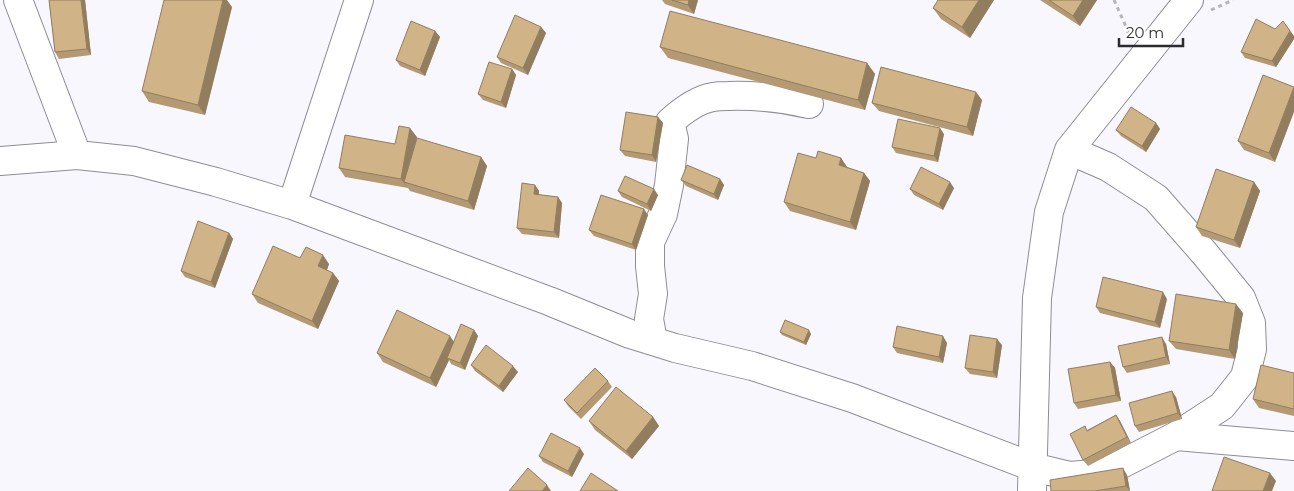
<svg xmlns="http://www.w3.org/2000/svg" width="1294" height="491" font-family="Montserrat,sans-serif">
<rect width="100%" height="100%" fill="#f9f7fe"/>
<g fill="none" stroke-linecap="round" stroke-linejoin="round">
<defs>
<path id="minor" d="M18,0l59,155
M0,161l77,-6 57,6 82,21 76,23 257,96 81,33 45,14 77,18 100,32 181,69 37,9 34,-3 72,-37 46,-30 23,-29 7,-28 -1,-26 -10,-25 -36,-44 -49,-56 -48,-31 -39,-17
M292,205l67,-205
M653,341l-4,-22 4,-25 -3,-28v-24l13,-28 6,-29 5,-46 -4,-17c12,-11 26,-22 43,-25 5,-1 10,-1 15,-1 28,-1 54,2 81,8
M1176,436l118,10
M1032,491l5,-193 12,-86 20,-62 120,-150"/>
</defs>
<use href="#minor" stroke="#8f8c96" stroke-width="30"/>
<path stroke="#b5b4ba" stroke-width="3" stroke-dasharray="4 4" stroke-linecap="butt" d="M1114,0l14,31v5
M1211,10l22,-10"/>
<use href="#minor" stroke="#fff" stroke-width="28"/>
</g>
<path fill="#b39a74" d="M49,0h36l6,55 -32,4 -4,-7z
M662,0h36l-4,14 -29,-10z
M994,0l-24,38 -29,-19 -8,-11z
M1040,0h57l-17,26z
M232,7l-27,108 -56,-13 -7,-11z
M1283,21l11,15v3l-18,28 -31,-9 -4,-6 34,-23z
M541,27l5,6 -18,42 -27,-12 -4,-6z
M435,31l5,6 -15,39 -25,-10 -4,-6z
M660,47l207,16 8,11 -10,36 -197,-52z
M512,69l4,6 -10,33 -23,-8 -5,-6z
M1263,75l12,87 -31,-12 -6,-9z
M982,100l-9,36 -94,-25 -7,-8z
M658,117l5,6 -7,39 -31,-6 -5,-6z
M1156,123l4,6 -14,23 -25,-16 -5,-6z
M944,134l-6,28 -42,-9 -4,-6z
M417,137l-1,4 65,16 6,9 -13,44 -64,-19 -2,-3 -63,-11 -6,-9 56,-24z
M816,158h25l6,9 17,6 6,8 -14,49 -66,-19 -6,-9z
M720,179l4,6 -6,15 -32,-14 -5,-6z
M1254,182l6,9 -20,57 -38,-12 -6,-9z
M535,185l4,6v4l19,2 4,6 -3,35 -37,-4 -5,-6z
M954,188l-11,22 -29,-15 -4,-6z
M618,191l40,4 -7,16 -29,-14z
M648,215l-12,35 -42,-14 -5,-6z
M229,233l4,6 -18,49 -30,-11 -4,-6z
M300,258l29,6 -2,6 6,3 6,8 -21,48 -60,-26 -6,-9z
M1167,299l-7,29 -60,-15 -4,-6z
M1243,313l-8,46 -59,-10 -7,-8z
M474,330l4,6 -13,34 -14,-6 -2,-4 -13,27 -53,-25 -6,-9 77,-12z
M780,332l31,2 -5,11 -24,-10z
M947,343l-4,20 -46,-10 -4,-6z
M1166,344l4,20 -43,9 -4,-6z
M1002,345l-5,33 -27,-4 -5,-6z
M1110,362l5,6 6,33 -43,8 -4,-6z
M471,365l47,7 -15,20 -28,-21z
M1294,373v43l-35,-8 -6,-9z
M608,381l4,6 -31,32 -13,-13 -4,-6z
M1176,397l6,22 -43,13 -4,-6z
M1116,415l4,6 11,22 -43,23 -5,-6 2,-34 2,4z
M653,417l6,9 -27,33 -37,-29 -6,-9z
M584,454l-12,23 -29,-15 -4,-6z
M1127,475l3,16h-79z"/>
<path fill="#927d5e" d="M81,0h4l6,55 -4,-6z
M223,0h4l5,7 -27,108 -7,-10z
M689,0h9l-4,14 -6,-9z
M979,0h15l-24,38 -8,-11z
M1083,0h14l-17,26 -7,-10z
M541,27l5,6 -18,42 -5,-7z
M435,31l5,6 -15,39 -5,-6z
M1290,31l4,5v3l-18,28 -4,-6z
M867,63l8,11 -10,36 -7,-10z
M512,69l4,6 -10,33 -5,-6z
M1294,87v25l-19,50 -6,-9z
M976,92l6,8 -9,36 -6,-9z
M658,117l5,6 -7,39 -4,-7z
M1156,123l4,6 -14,23 -4,-6z
M410,128l7,9 -9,47 -4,-2 4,6 -7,-9z
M940,128l4,6 -6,28 -4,-6z
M481,157l6,9 -13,44 -6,-9z
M841,158l6,9 -2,6 -6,-8z
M864,173l6,8 -14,49 -6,-8z
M720,179l4,6 -6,15 -4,-6z
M950,182l4,6 -11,22 -4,-6z
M1254,182l6,9 -20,57 -6,-8z
M535,185l4,6 -1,10 -4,-7z
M654,189l4,6 -7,16 -4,-7z
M558,197l4,6 -3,35 -5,-6z
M644,209l4,6 -12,35 -4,-6z
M229,233l4,6 -18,49 -4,-6z
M323,255l6,9 -4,11 -7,-9z
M333,273l6,8 -21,48 -6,-8z
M1163,292l4,7 -7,29 -5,-6z
M1236,304l7,9 -8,46 -6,-9z
M474,330l4,6 -13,34 -5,-7z
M809,330l2,4 -5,11 -2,-3z
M450,336l6,9 -9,13 2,2 -13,27 -6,-9z
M943,336l4,7 -4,20 -4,-6z
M1162,337l4,7 4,20 -4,-7z
M997,339l5,6 -5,33 -4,-6z
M1110,362l5,6 6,33 -5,-6z
M513,366l5,6 -15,20 -4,-6z
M1172,391l4,6 6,22 -4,-6z
M1116,415l4,6 11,22 -4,-6z
M653,417l6,9 -27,33 -6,-8z
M580,448l4,6 -12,23 -4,-6z
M1123,468l4,7 3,16 -4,-5z
M1270,473l6,8 -4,10h-9z
M547,485l4,6h-9z"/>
<path fill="#d0b387" stroke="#927d5e" d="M49,0h32l6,49 -32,3z
M164,0h59l-25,105 -56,-14z
M672,0h17l-1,5z
M938,0h41l-17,27 -29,-19z
M1049,0h34l-10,16z
M670,11l197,52 -9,37 -198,-53z
M515,15l26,12 -18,41 -26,-11z
M1256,19l19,10 8,-8 7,10 -18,30 -31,-9z
M411,21l24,10 -15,39 -24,-10z
M489,62l23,7 -11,33 -23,-8z
M881,67l95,25 -9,35 -95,-24z
M1263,75l31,12 -25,66 -31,-12z
M1131,107l25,16 -14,23 -26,-16z
M626,112l32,5 -6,38 -32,-5z
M898,119l42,9 -6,28 -42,-9z
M399,126l11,2 -9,51 -62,-11 6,-33 50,9z
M417,138l64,19 -13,44 -64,-19z
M818,151l23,7 -2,7 25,8 -14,49 -66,-20 14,-49 18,5z
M687,165l33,14 -6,15 -33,-14z
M921,167l29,15 -11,22 -29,-15z
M1216,169l38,13 -20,58 -38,-13z
M625,176l29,13 -7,15 -29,-13z
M522,183l13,2 -1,9 24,3 -4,35 -37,-4z
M601,195l43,14 -12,35 -43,-14z
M198,221l31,12 -18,49 -30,-11z
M273,246l27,12 6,-11 17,8 -5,11 15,7 -21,48 -60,-27z
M1103,277l60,15 -8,30 -59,-15z
M1176,294l60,10 -7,46 -60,-9z
M397,310l53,26 -20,42 -53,-25z
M785,320l24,10 -5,12 -24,-10z
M461,324l13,6 -14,33 -13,-5z
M897,326l46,10 -4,21 -46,-10z
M970,335l27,4 -4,33 -28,-4z
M1162,337l4,20 -43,10 -5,-21z
M486,345l27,21 -14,20 -28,-21z
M1110,362l6,33 -42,8 -6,-34z
M1261,365l33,8v36l-41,-10z
M595,368l13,13 -31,32 -13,-13z
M616,387l37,30 -27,34 -37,-30z
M1172,391l6,22 -43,13 -6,-23z
M1116,415l11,22 -44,23 -13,-26 15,-8 2,5z
M551,433l29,15 -12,23 -29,-15z
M1224,457l46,16 -7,18h-51z
M528,468l19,17 -5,6h-33z
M1123,468l3,18 -31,5h-44l-1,-11z
M591,473l27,18h-38z"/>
<path d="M1119 38v8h64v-8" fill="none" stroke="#2c2b2f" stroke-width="2.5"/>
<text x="1126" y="38" font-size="15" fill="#2c2b2f" stroke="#ffffff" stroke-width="4" paint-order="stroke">20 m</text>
</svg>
